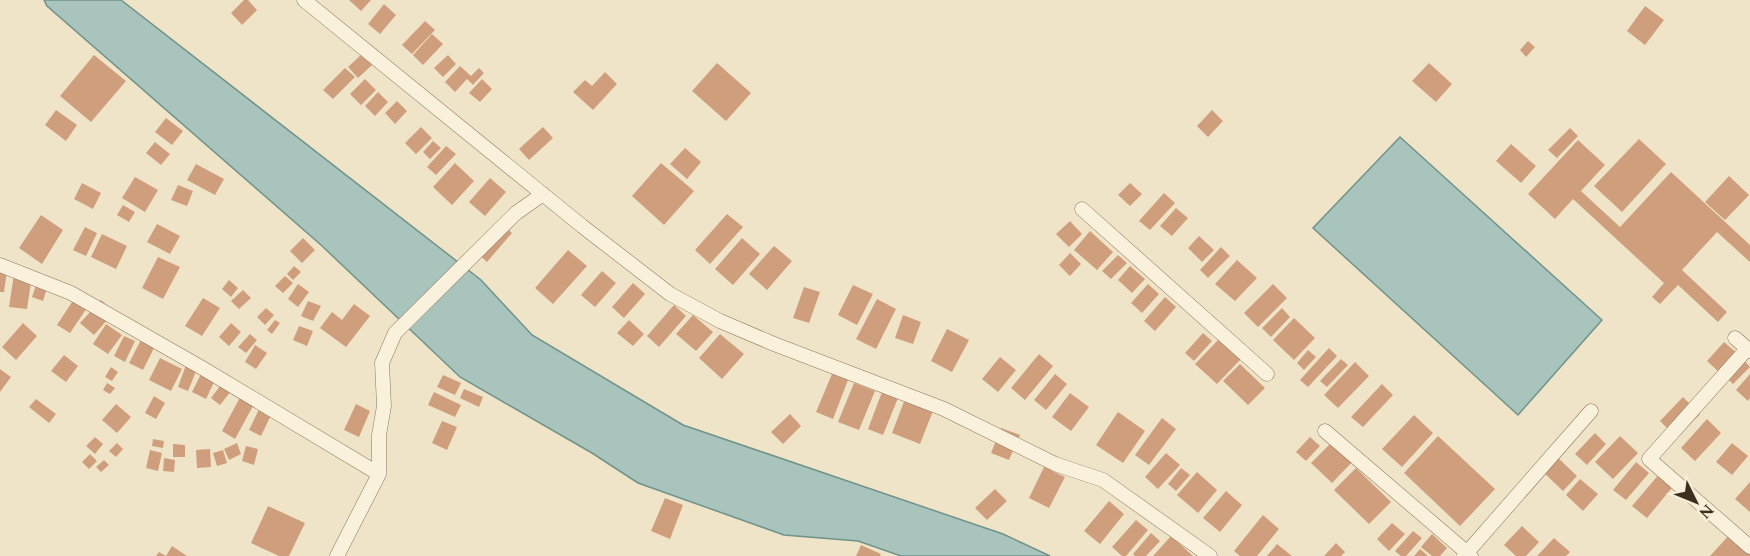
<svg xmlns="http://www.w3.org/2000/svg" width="1750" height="556" font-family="Spectral,serif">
<rect width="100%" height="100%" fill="#f0e4c8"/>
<path fill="#a9c4bc" stroke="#6f938a" stroke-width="1.5" d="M44,0h77l360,280 51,55 151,90 320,109 47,22h-149l-43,-15 -74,-6 -146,-52 -46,-30 -132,-76 -139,-132 -274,-239z
M1400,137l202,183 -84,95 -205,-187z"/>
<path fill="#cf9f7d" d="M244,0h4l9,10 -15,15 -11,-12z
M349,0h22l-10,11z
M384,4l12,11 -16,19 -12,-10z
M1645,6l19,14 -19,25 -18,-14z
M425,21l10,9 -23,24 -10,-9z
M432,34l11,10 -20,21 -10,-10z
M1528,41l7,6 -9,10 -6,-7z
M362,54l10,11 -14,13 -10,-11z
M94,55l32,26 -35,41 -31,-26z
M448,55l8,9 -13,13 -9,-9z
M717,63l34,30 -25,28 -34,-30z
M1429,63l23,21 -16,18 -24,-21z
M460,66l11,10 8,-8 5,5 -11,12 -6,-6 -12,13 -10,-10z
M345,68l10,9 -22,22 -10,-9z
M605,72l12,12 -24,26 -20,-18 12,-12 7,6z
M365,79l11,11 -15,15 -11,-11z
M482,79l10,10 -12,13 -11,-9z
M378,92l10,10 -13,14 -10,-10z
M397,101l10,10 -12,13 -10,-11z
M56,110l21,15 -11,16 -21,-16z
M1212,110l11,11 -15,16 -11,-11z
M166,118l17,13 -11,14 -17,-13z
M421,127l11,11 -16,16 -11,-11z
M543,127l10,11 -24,22 -10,-11z
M1570,128l8,8 -21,22 -9,-8z
M1639,139l27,25 -44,48 -28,-26z
M1578,140l27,25 -24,26 39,36 51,-55 79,73v17l-33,-30 -35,38 45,42 -9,10 -40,-37 -18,19 -8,-7 12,-14 -91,-84 -18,20 -27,-25z
M433,141l8,7 -11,11 -7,-7z
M155,142l15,12 -9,11 -15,-12z
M1511,144l25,22 -15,17 -25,-22z
M446,146l10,8 -20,21 -9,-8z
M685,148l16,14 -14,17 -17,-15z
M455,163l19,18 -22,24 -19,-18z
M661,163l33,28 -30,34 -32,-29z
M196,164l28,15 -9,16 -28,-15z
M1729,176l20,19 -24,25 -20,-18z
M135,177l23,13 -13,22 -23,-14z
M490,178l16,14 -21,24 -16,-14z
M82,183l19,10 -8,16 -19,-10z
M1130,183l12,11 -12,12 -12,-11z
M178,185l15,6 -6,15 -16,-6z
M1164,193l11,10 -25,27 -11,-9z
M123,205l12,7 -6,10 -12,-7z
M1176,208l12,10 -16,18 -12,-10z
M727,214l16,13 -33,37 -15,-14z
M41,215l22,15 -21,34 -23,-16z
M499,221l13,12 -25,29 -13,-12z
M1070,221l12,13 -13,13 -13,-13z
M157,224l23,12 -10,18 -23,-12z
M85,227l12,6 -11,23 -13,-6z
M1090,231l23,21 -16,18 -23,-20z
M102,234l25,12 -11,23 -25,-12z
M1199,236l15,14 -12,12 -14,-14z
M303,238l12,12 -13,13 -12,-12z
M742,238l18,16 -27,31 -18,-16z
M774,246l18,15 -25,29 -18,-16z
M1221,247l9,9 -22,22 -8,-8z
M568,250l19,16 -34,38 -18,-16z
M1070,253l11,11 -11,12 -11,-11z
M1118,255l9,8 -16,16 -9,-8z
M158,257l22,10 -17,32 -21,-11z
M1237,260l20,18 -22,23 -20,-17z
M294,266l7,6 -8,8 -6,-6z
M1130,266l15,13 -13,14 -14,-13z
M0,270l7,1 -3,21h-4z
M602,271l14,12 -21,24 -14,-12z
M14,274l18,2 -5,33 -18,-2z
M285,276l8,7 -10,10 -8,-7z
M229,280l9,8 -7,9 -9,-8z
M37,282l11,3 -5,16 -11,-4z
M633,283l12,11 -21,24 -12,-11z
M298,284l11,8 -11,15 -10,-8z
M1148,284l11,10 -17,19 -11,-10z
M1273,284l14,14 -29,29 -14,-14z
M853,285l20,9 -16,31 -19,-10z
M804,287l16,5 -11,31 -16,-5z
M243,290l8,8 -12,11 -8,-8z
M76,296l13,9 -19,28 -13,-8z
M1165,297l11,10 -21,24 -11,-10z
M203,298l17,10 -18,28 -17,-10z
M877,299l19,10 -20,40 -20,-10z
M101,300l13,12 -20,23 -14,-12z
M308,301l13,5 -8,15 -12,-5z
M354,304l16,12 -24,31 -26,-19 12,-16 10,8z
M674,305l12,11 -27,31 -12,-11z
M266,308l8,7 -9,10 -8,-8z
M1282,308l8,9 -19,20 -9,-9z
M693,315l20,17 -17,19 -20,-17z
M903,315l18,7 -8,22 -18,-6z
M1294,318l21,20 -21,22 -21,-20z
M275,320l5,3 -8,11 -5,-4z
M629,320l15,14 -11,12 -16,-13z
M23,323l14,13 -21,24 -14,-13z
M231,323l10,9 -12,14 -10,-9z
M106,324l16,11 -14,19 -15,-10z
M299,326l14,5 -6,15 -14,-6z
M947,329l22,11 -17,32 -21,-11z
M1203,333l9,8 -18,20 -9,-8z
M250,334l7,6 -11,13 -8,-6z
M720,334l24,20 -22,25 -23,-21z
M124,336l11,5 -10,21 -11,-6z
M142,338l14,6 -13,26 -14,-7z
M1219,339l22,20 -24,25 -22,-20z
M1724,342l14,12 -17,20 -14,-13z
M255,345l12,8 -11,16 -11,-7z
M1329,348l8,8 -29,31 -8,-7z
M1308,350l8,7 -12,13 -7,-7z
M1039,354l14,12 -28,34 -14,-12z
M64,355l14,11 -12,16 -15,-11z
M1000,357l16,13 -18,22 -16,-13z
M1741,357l9,10 -17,17 -9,-9z
M160,358l22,11 -11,22 -22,-11z
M1341,359l7,6 -21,22 -7,-6z
M1355,362l14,14 -31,32 -14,-13z
M1240,364l25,24 -17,17 -25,-24z
M186,365l11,4 -9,22 -10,-4z
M111,367l7,5 -6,9 -7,-4z
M0,369l11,8 -11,15z
M202,372l14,6 -10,21 -14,-7z
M832,374l16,6 -15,39 -17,-7z
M1055,374l12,10 -21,26 -12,-10z
M1750,374v24l-2,3 -12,-11z
M443,375l18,8 -6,12 -18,-8z
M223,382l9,8 -12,15 -9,-7z
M107,383l8,5 -5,6 -7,-4z
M854,383l21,8 -16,39 -21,-8z
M1382,384l11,11 -30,32 -12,-10z
M245,388l14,7 -24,44 -13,-8z
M464,389l19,8 -4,10 -19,-9z
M434,392l27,13 -6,12 -27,-12z
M882,392l16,6 -15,37 -15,-6z
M1070,393l19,14 -18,24 -19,-14z
M154,396l11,7 -9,16 -11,-6z
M1683,397l17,17 -23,24 -17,-17z
M36,399l20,15 -7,9 -20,-16z
M905,399l28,12 -13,33 -28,-11z
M262,403l12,6 -13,27 -12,-6z
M116,404l15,13 -14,16 -15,-13z
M356,404l14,7 -11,26 -15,-7z
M1118,412l27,19 -22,32 -27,-18z
M790,414l11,12 -18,18 -12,-12z
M1414,415l19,18 -31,34 -20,-18z
M1162,418l14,11 -27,36 -14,-10z
M1707,419l14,14 -26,28 -14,-13z
M442,421l15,6 -10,23 -15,-7z
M1001,428l19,7 -11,25 -18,-7z
M1595,433l11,11 -19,21 -12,-11z
M1438,436l57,53 -35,37 -56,-53z
M1620,436l18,17 -25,26 -18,-17z
M95,437l8,7 -8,10 -9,-8z
M1310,437l10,9 -14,15 -10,-9z
M1337,437l20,20 -25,26 -21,-20z
M153,439l11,2 -1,7 -11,-2z
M117,443l6,6 -7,8 -7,-6z
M237,443l4,11 -12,6 -5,-11z
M1732,443l16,13 -16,19 -16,-13z
M173,444l12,1v12h-12z
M246,446l12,3 -4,16 -12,-4z
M210,449l1,18 -14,1 -1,-18z
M150,450l12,3 -4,18 -12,-3z
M223,450l4,13 -10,3 -4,-13z
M1166,453l14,12 -22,24 -13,-12z
M90,454l7,7 -8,8 -7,-7z
M1554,454l23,22 -14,15 -23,-22z
M164,458l11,2 -1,12 -11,-1z
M104,460l5,5 -8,7 -5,-5z
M1636,462l13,11 -23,27 -13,-10z
M1044,467l21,10 -16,31 -20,-10z
M1181,468l9,7 -14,16 -8,-7z
M1356,468l35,34 -22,22 -35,-34z
M1197,472l20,18 -19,23 -21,-18z
M1661,472l14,12 -28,34 -15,-12z
M1580,479l18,15 -15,17 -17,-16z
M1750,482v30l-15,-13z
M995,489l12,12 -20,19 -12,-12z
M1226,491l16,14 -22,27 -17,-14z
M665,498l18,7 -13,34 -19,-8z
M1109,501l15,13 -24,30 -16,-13z
M268,506l37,17 -16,33h-10l-28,-13z
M1263,515l16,14 -22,27h-17l-6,-5z
M1136,520l12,10 -22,26h-4l-10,-9z
M1392,523l13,11 -16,17 -12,-12z
M1522,526l17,16 -13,14h-10l-12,-11z
M1413,531l9,7 -16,18h-5l-6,-5z
M1151,533l9,8 -14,15h-11l-2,-2z
M1731,533l19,18v5h-40z
M1432,534l15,14 -7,8h-8l-11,-9z
M1171,536l22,20h-40z
M1554,538l16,14 -4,4h-29z
M1336,543l9,9 -4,4h-17z
M1277,544l15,12h-25z
M861,545l20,9 -1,2h-24z
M172,546l15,10h-31l3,-4 7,4z
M1420,549l8,7h-14z"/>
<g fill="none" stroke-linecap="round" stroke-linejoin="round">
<defs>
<path id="street" d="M304,0l278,226 88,68 50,27 54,23 170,65 111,55 48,16 107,76
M1082,209l185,165
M0,265l71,28 133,76 175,105
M1735,338l15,13
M1747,349l-98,110 101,88
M1325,431l146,125
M337,556l42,-82v-39l5,-29 -2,-43 13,-30 121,-120 27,-19
M1464,556l127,-145"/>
</defs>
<use href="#street" stroke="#8d765c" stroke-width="15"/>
<use href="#street" stroke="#faf1dc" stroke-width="14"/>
</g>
<g transform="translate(1696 502) rotate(133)" stroke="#f7eed8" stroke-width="4.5" paint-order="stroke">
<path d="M0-4.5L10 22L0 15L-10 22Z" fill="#3d2e20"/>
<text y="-9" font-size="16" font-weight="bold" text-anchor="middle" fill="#3d2e20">N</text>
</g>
</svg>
